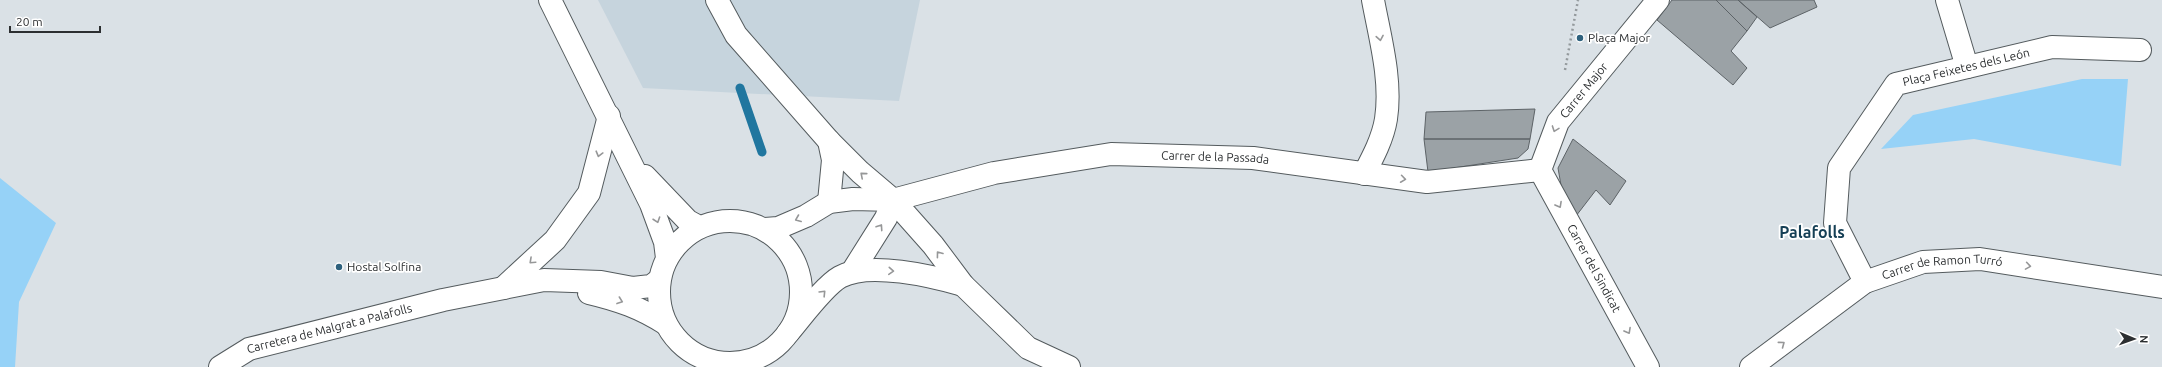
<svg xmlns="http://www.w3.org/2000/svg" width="2162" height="367" font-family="Ubuntu,sans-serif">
<rect width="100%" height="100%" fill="#dae1e6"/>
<path fill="#c6d4dd" d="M598,0h322l-21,101 -256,-13z"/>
<path fill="#96d2f7" d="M2082,79h46l-7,87 -147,-27 -93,10 32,-34z
M0,178l56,45 -37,79 -4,65h-15z"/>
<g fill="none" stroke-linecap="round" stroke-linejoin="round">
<path stroke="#20769f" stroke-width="9" d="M740,88l22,64"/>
</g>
<path fill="#9ba2a6" stroke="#5d6367" d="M1672,0h44l31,31 -16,20 16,17 -14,17 -76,-65z
M1716,0h22l19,17 -10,14z
M1738,0h76l3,7 -47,21z
M1535,109l-5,30h-106l2,-27z
M1424,139h106l-2,10 -10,9 -90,14z
M1573,139l53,42 -16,24 -14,-15 -20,26 -14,-25 -4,-23z"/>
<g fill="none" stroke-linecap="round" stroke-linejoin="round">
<defs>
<g id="minor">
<path d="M717,0l19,35 93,106 31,31 33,28 40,45 30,40 65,63 41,19"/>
<path d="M1947,0l20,67"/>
<path id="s1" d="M1540,170l108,197"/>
<path id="s2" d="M1540,170l18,-48 100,-122"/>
<path d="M1364,174c9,-17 19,-36 22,-55 6,-39 -6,-81 -13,-119"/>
<path d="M829,202l4,-42 -4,-19"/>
<path id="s3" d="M765,229l13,-1 28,-12 23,-14 24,-3 40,1 101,-27 117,-19 142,4 174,24 113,-12"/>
<path d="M852,272l34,-54 7,-18"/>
<path id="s4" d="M1865,282l-30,-59 4,-55 57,-84 156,-37 88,3"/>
<path d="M503,288l52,-48 34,-47 20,-77"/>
<path d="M589,293c30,7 52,15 77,31"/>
<path d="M788,333c13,-15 36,-47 52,-56 29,-16 92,-1 123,8"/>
<path id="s5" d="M220,367l29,-18 194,-49 101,-20 57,2 32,6 18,-2 8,-6"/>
<path id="s6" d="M1751,367l114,-85 58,-20 57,-3 182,28"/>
</g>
<path id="major" d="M550,0l101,204 14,38 2,16
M645,176l43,45 11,6
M659 292a71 71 0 1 1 142 0a71 71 0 1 1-142 0Z"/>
</defs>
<use href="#minor" stroke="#545b5e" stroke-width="24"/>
<use href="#major" stroke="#545b5e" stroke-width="24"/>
<path stroke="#949a9d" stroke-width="2.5" stroke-dasharray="2 3" stroke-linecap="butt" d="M1565,70l13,-70"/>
<use href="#minor" stroke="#fff" stroke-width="22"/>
<use href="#major" stroke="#fff" stroke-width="22"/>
</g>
<defs><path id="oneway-chevron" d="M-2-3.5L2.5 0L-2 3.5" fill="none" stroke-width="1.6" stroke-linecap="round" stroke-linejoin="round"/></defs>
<g stroke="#969798">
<use href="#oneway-chevron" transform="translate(1380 38) rotate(80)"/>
<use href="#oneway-chevron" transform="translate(1555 129) rotate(110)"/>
<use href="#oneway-chevron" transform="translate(599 154) rotate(105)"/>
<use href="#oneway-chevron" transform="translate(863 175) rotate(-139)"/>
<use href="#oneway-chevron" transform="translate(1403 179) rotate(8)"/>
<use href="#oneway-chevron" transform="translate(1559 205) rotate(61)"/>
<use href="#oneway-chevron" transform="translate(798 219) rotate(158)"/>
<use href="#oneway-chevron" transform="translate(657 220) rotate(71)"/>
<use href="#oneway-chevron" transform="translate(880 227) rotate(-56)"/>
<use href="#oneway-chevron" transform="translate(939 254) rotate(-127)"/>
<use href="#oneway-chevron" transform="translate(532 261) rotate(137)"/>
<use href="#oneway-chevron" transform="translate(2028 266) rotate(9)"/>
<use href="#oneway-chevron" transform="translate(891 271) rotate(4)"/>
<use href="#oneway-chevron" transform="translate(823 293) rotate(-46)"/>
<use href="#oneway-chevron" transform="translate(620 301) rotate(20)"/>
<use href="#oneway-chevron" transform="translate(1628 331) rotate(61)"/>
<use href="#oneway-chevron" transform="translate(1782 344) rotate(-37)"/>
</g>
<g fill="#2e617d" stroke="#fff" stroke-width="1.5">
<circle cx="1580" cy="38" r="4"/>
<circle cx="339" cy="267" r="4"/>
</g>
<g text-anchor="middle" stroke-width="3.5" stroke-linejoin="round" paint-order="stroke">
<g font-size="12" fill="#2c2f31" stroke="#fff" text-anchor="start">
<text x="1588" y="42">Plaça Major</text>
<text x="347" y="271">Hostal Solfina</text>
</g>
<g font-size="12" fill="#2c2f31" stroke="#fff">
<text dy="4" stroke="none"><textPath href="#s4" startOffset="295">Plaça Feixetes dels León</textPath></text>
<text dy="4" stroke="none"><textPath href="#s2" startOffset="92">Carrer Major</textPath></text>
<text dy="4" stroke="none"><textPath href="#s3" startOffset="462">Carrer de la Passada</textPath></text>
<text dy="4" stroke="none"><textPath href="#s1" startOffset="112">Carrer del Sindicat</textPath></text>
<text dy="4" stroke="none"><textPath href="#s6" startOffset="222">Carrer de Ramon Turró</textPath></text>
<text dy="4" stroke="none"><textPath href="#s5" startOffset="117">Carretera de Malgrat a Palafolls</textPath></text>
</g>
<g font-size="16" font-weight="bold" fill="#153f55" stroke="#fff">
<text x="1812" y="238">Palafolls</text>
</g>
</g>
<g transform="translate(2134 339) rotate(92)" stroke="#ffffff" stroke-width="3" paint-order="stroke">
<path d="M0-3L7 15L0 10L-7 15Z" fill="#2c2f31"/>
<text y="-6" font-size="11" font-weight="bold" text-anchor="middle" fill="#2c2f31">N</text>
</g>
<path d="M10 26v6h90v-6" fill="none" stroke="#2c2f31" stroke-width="2"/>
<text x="16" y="26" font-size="12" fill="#2c2f31" stroke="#ffffff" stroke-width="3" paint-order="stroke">20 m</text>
</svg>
